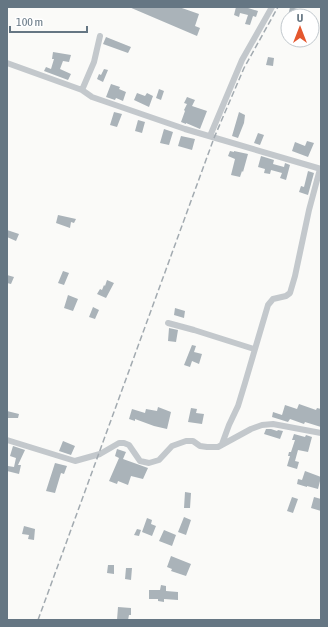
<svg xmlns="http://www.w3.org/2000/svg" width="328" height="627" font-family="'Asap Condensed',sans-serif">
<rect width="100%" height="100%" fill="#fafaf8"/>
<path fill="#aab3b9" d="M129,7h50l20,7 -4,12 5,2 -3,8z
M236,7h9l13,4 -2,6 -3,-1 -3,9 -5,-1 3,-9 -8,-2 -1,4 -5,-2z
M290,7l8,2 -2,7h-8z
M106,37l25,10 -3,6 -25,-9z
M53,52l18,3 -2,7 -6,-1 -3,8 11,5 -3,6 -24,-9 2,-4 5,2 3,-10h-2z
M268,57l6,1 -1,8 -7,-1z
M104,69l4,1 -5,12 -6,-3 2,-5 2,1z
M111,84l9,3 -1,2 7,3 -3,9 -7,-3 -1,2 -9,-3z
M159,89l5,2 -3,9 -5,-2z
M137,93l8,3 2,-3 6,3 -4,11 -15,-7z
M187,97l8,3 -3,6 15,5 -7,18 -14,-6v1l-5,-2 4,-11 -1,-1 3,-6 -3,-1z
M114,112l8,2 -5,13 -7,-2z
M239,112l6,3 -1,8 -6,15 -6,-2z
M138,120l7,2 -3,11 -7,-2z
M164,129l9,3 -4,13 -9,-2z
M258,133l6,2 -4,10 -6,-2z
M181,136l14,3 -3,11 -14,-4z
M307,141l7,2 -6,14 -16,-6 3,-9 10,4z
M230,151l4,1v-1l14,3 -5,18 -1,-1 -2,6 -9,-2 4,-16 -7,-3z
M261,156l13,4 -1,4 11,3 1,-4 5,2 -4,15 -6,-2 2,-5 -11,-3 -1,4 -6,-1 1,-4 -7,-2z
M308,171l6,2 -6,22 -9,-3 2,-6 3,1z
M58,215l18,4 -2,4 -3,-1 -1,6 -14,-5z
M7,230l12,4 -3,7 -9,-4z
M63,271l6,2 -5,12 -6,-2z
M7,275l7,2 -3,7 -4,-1z
M107,280l7,3 -8,15 -9,-4 3,-5 2,1 2,-5 1,1z
M68,295l10,4 -5,12 -9,-3z
M93,307l6,3 -4,9 -6,-2z
M175,308l10,3 -1,7 -10,-3z
M169,328l9,2 -2,12 -8,-1z
M192,345l4,1 -2,6 8,2 -3,10 -7,-3 -2,6 -6,-2z
M299,404l17,6 1,-2 4,1v18l-16,-5 -1,2 -14,-5 -2,3 -16,-5 1,-5 9,3 3,-10 12,4z
M158,407l13,5 -4,17 -13,-3 -19,-7v2l-6,-2 3,-10 13,4 1,-4 11,2z
M191,408l6,1 -1,4 8,1 -2,10 -14,-2z
M7,411l12,3 -1,4h-11z
M266,429h5l6,2 1,-1 5,1 -3,8 -16,-5z
M294,434l11,3 1,-2 6,2 -4,15 -10,-2 -3,11 4,1 -2,7 -10,-3 3,-10h-2l1,-4h2l4,-12h-3z
M63,441l12,5 -4,9 -12,-4z
M13,446l12,4 -7,15h3l-2,9 -12,-3 1,-5 6,1 2,-9 -6,-2z
M117,449l9,3 -3,7 25,9 -5,11 -12,-3 -3,9 -10,-4 -1,3 -8,-3 10,-23 -4,-2z
M55,463l12,3 -3,8 -3,-1 -6,20 -9,-2z
M305,471l16,6 -3,12 -11,-3v1l-10,-3 1,-5 4,1z
M185,492l6,1 -1,15h-6z
M292,497l6,2 -5,14 -6,-2z
M314,497l7,2v12l-10,-3z
M184,517l7,3 -5,15 -8,-3z
M147,518l5,2 -1,4 5,2 -4,10 -10,-4z
M24,526l11,3 -1,11 -6,-1 1,-4 -7,-1z
M137,529l4,1 -2,6 -5,-1z
M164,530l12,5 -4,11 -13,-5z
M171,556l20,8 -5,12 -15,-5 1,-2 -5,-2z
M108,565h6v9l-7,-1z
M126,568h6l-1,12 -6,-1z
M161,585l5,1v5l12,1v8l-14,-1v3l-6,-1v-2h-9v-9h11z
M118,607l13,1v7h-2l-1,5h-11z"/>
<g fill="none" stroke-linecap="round" stroke-linejoin="round">
<path stroke="#c3c8cc" stroke-width="6" d="M7,63l75,27 10,7 93,32 136,40
M82,90l12,-28 6,-26
M210,136l32,-76 30,-53
M168,323l26,7 60,19
M7,440l68,21 25,-7 19,-11h5l5,2 11,16 9,2 10,-3 13,-14 14,-5h7l7,5 7,1h11l33,-18 11,-4 11,-1 48,9
M222,444l7,-19 9,-19 7,-23 23,-78 5,-6 13,-3 4,-3 5,-17 14,-66 11,-41"/>
<path stroke="#a2aab0" stroke-width="1.5" stroke-dasharray="6 3" stroke-linecap="butt" d="M38,620l176,-482 30,-70 34,-61"/>
</g>
<rect width="328" height="627" fill="none" stroke="#657683" stroke-width="16"/>
<g transform="translate(300 28)"><circle r="19" fill="#ffffff" stroke="#c1c8cd"/>
<path d="M0-3L7 15L0 10L-7 15Z" fill="#e4572e"/>
<text y="-6" font-size="11" font-weight="bold" text-anchor="middle" fill="#657683">U</text>
</g>
<path d="M10 26v6h77v-6" fill="none" stroke="#657683" stroke-width="2"/>
<text x="16" y="26" font-size="12" fill="#657683" stroke="#ffffff" stroke-width="3" paint-order="stroke">100 m</text>
</svg>
